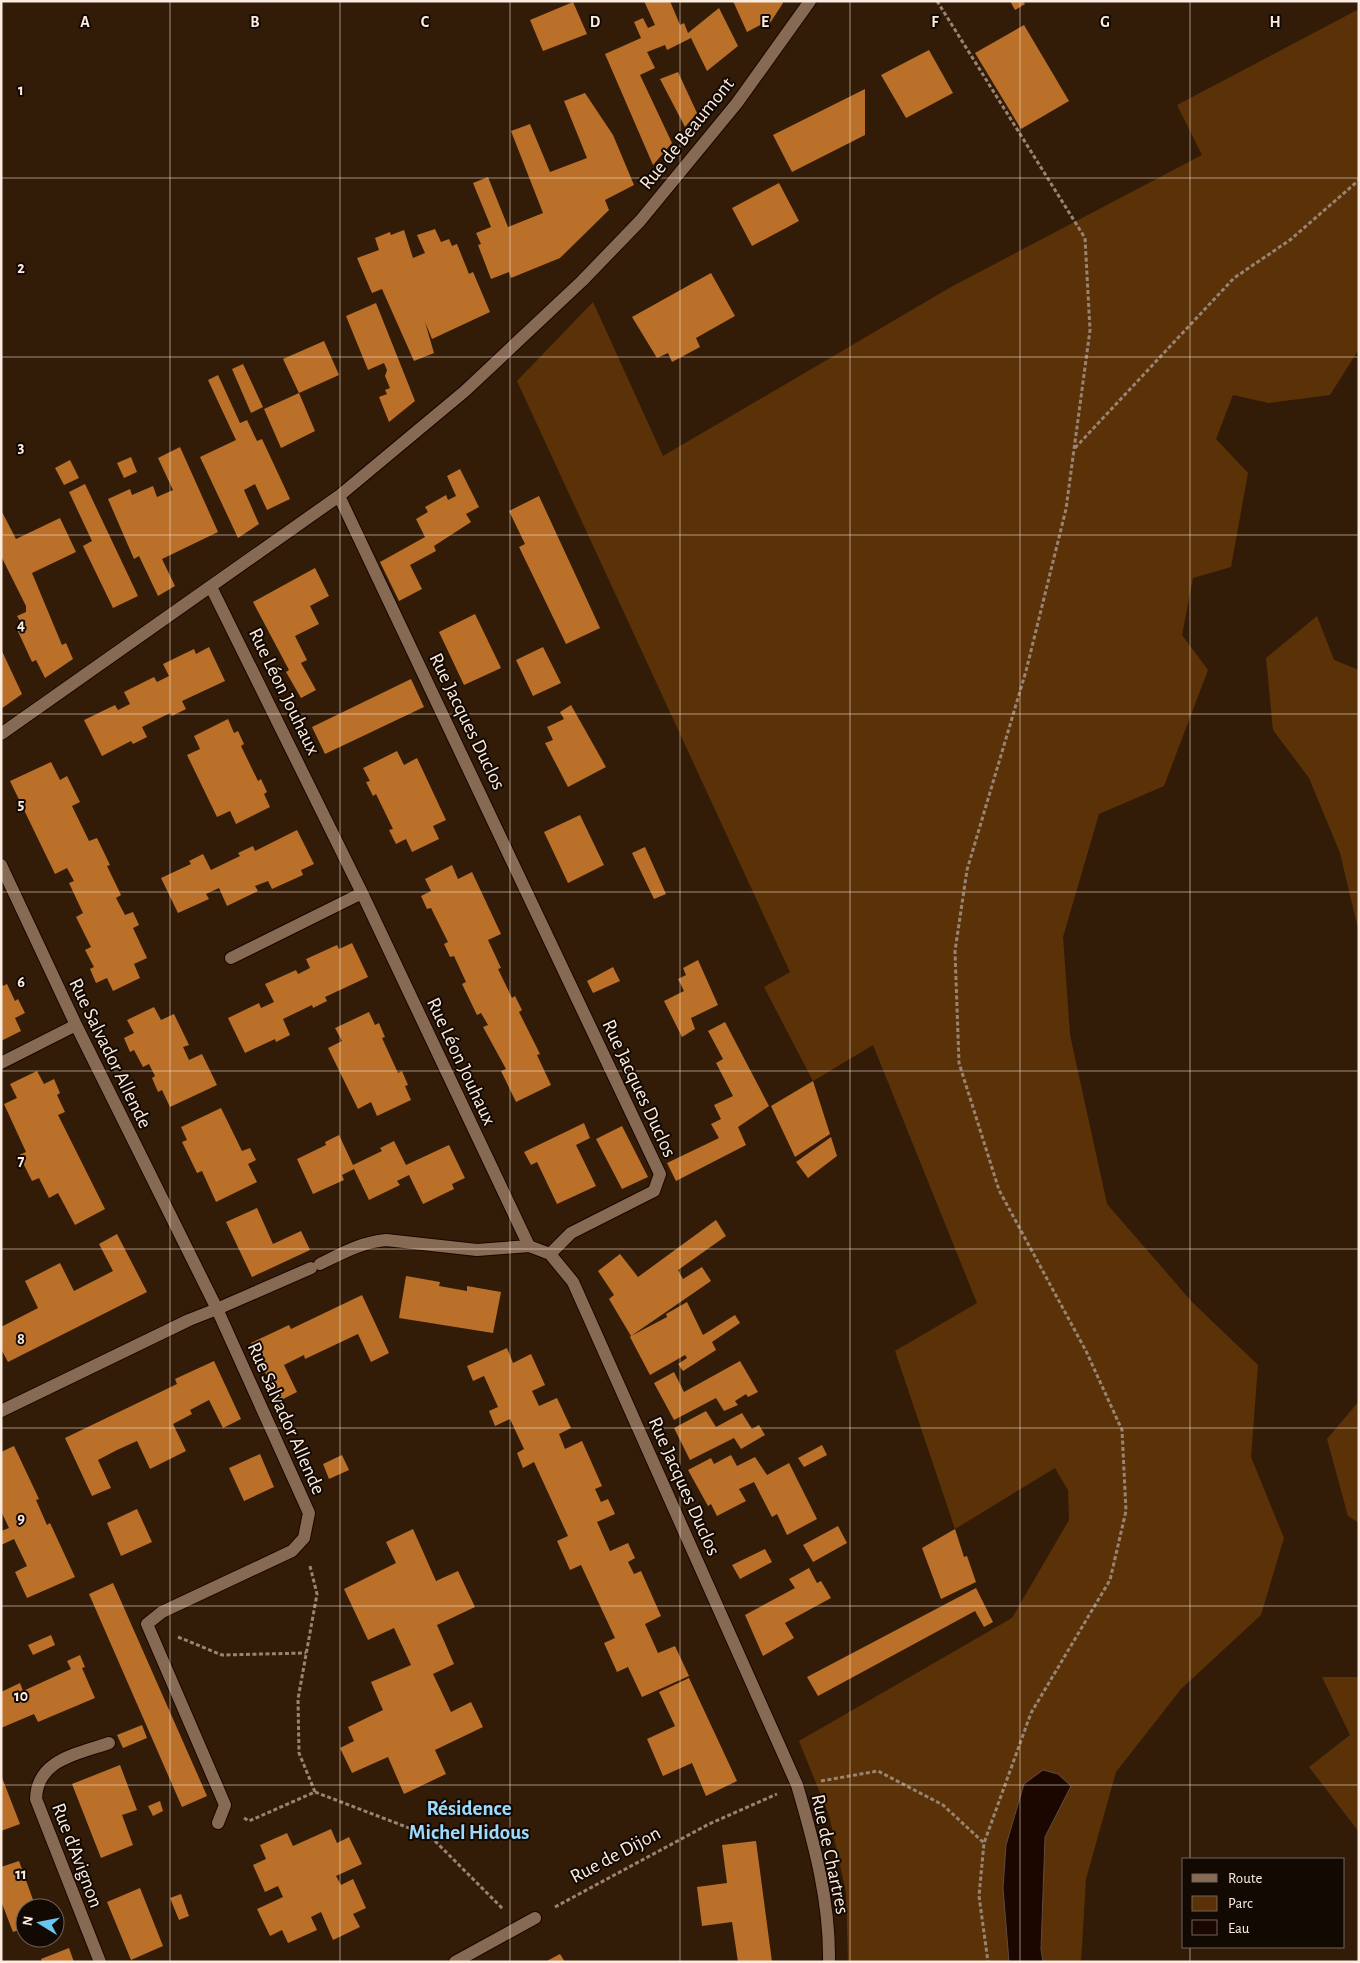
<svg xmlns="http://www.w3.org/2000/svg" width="1360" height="1963" font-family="'Alegreya Sans',sans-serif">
<rect width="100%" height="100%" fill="#331c07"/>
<path fill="#5b3207" d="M1359,9v340l-29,46 -61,8 -36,-8 -17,44 32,34 -17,94 -38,11 -11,57 26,35 -44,116 -65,28 -36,123 7,98 37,169 85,98 66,63 -7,92 33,81 -23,77 -80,74 -65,83 -30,107 -5,83h-38l-2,-13 4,-112 26,-51 -65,59 -3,43 6,74h-161l-2,-70 -17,-77 -30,-74 213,-123 57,-98 -1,-30 -13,-22 -100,61 -60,-178 82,-48 -104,-258 -60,36 -49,-94 26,-15 -273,-591 76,-79 70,154 288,-169 251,-132 -25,-50z
M1317,616l17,44 25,10v263l-19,-80 -31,-75 -36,-48 -7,-72z
M1359,1401v122l-11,-7 -21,-77z
M1322,1677h37v155l-50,-65 41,-32z"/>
<path fill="#1b0600" stroke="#5e4b43" d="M1043,1770l15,4 13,12 -26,51 -4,112 2,13h-34l-6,-74 3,-43 18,-61z"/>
<path fill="#bb702a" d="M644,1h26l10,24 4,-2 4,10 31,-25 19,38 -31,25 -16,-33 -24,12 -2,-5 -18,7 8,16 -15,7 32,68 -19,22 -48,-111 36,-16 -7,-16 9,-4 5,10 7,-3z
M733,1h49l1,2 -15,23 -2,-4 -19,10z
M1010,1h13l2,3 -10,6z
M573,2l14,32 -44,17 -13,-31z
M1024,25l45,76 -48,28 -46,-76z
M929,50l24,43 -47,25 -25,-43z
M678,72l19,41 -12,14 -25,-48z
M865,89v46l-73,37 -19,-37z
M585,93l28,42 21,50 -29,15 4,10 -49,48 -49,20 -2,-6 -18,7 -13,-34 3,-1 -5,-11 15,-6 -18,-44 15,-6 20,50 35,-14 -32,-82 19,-7 20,48 37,-14 -23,-57z
M779,183l20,38 -47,25 -20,-38z
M435,229l6,13 8,-3 3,7 5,-2 12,30 4,-2 17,40 -58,27 -7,-17 9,31 -20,8 -32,-72 -10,4 -15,-35 22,-8 -4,-12 15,-6 1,3 13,-5 9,28 12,-5 -8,-18z
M711,273l24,43 -39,22 4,9 -28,15 -4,-9 -11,5 -25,-41z
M376,303l39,98 -26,21 -10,-25 8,-3 -2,-4 5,-2 -5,-12 2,-6 -3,-7 -16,7 -22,-54z
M324,341l15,34 -40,18 -16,-34z
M243,364l20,43 -12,6 -19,-44z
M218,375l22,48 7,-3 10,21 5,-2 28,60 -23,11 -12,-26 -11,6 15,34 -21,14 -38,-81 36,-17 -28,-60z
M299,393l16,38 -34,17 -17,-39z
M180,447l38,85 -56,27 13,27 -17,10 -19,-40 -5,3 -26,-60 22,-10 2,6 21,-9 4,11 16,-7 -15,-32z
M131,457l6,15 -13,6 -7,-15z
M70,460l9,18 -15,7 -9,-17z
M460,469l19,38 -13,7 5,8 -37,24 2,5 -26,14 12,24 -23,12 -19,-39 45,-25 -9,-18 12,-7 -3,-5 21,-12 2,5 8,-4 -9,-20z
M85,484l53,112 -25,12 -30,-62 9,-5 -23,-49z
M539,496l61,132 -34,16 -47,-97 6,-3 -16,-33z
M1,510l15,29 44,-21 16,34 -44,21 30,72 4,-2 7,16 -28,19 -9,-18 -4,2 -16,-35 6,-3 -5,-8 9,-4v-6l-25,-50z
M315,568l14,28 -19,10 9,18 -24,12 12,24 -6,3 15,27 -15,8 -15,-26 3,-2 -36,-68z
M475,614l26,54 -37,17 -25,-53z
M209,647l16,34 -43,20 4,8 -14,7 -2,-3 -28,14 5,10 -14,7 -2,-3 -29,15 -18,-36 31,-15 3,5 12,-6 -6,-12 30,-15 3,5 12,-6 -6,-12 31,-15 2,5z
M543,647l18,36 -28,13 -17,-36z
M1,649l21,45 -21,15z
M411,679l13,28 -99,47 -13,-27z
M571,705l35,62 -38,20 -23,-44 8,-3 -6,-13 17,-8 -4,-7z
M228,719l6,14 4,-2 6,13 -3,2 17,35 3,-2 6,13 -3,2 6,13 -34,17 -6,-13 -13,6 -30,-62 13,-6 -6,-13z
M397,751l7,14 13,-7 29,62 -13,6 6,13 -27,13 -6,-13 -10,5 -7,-14 4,-1 -17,-35 -3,2 -7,-14 4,-1 -7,-13z
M51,762l9,18 7,-4 13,26 -8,4 17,35 8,-3 13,27 -3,1 14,29 -5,3 9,17 8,-3 6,13 -6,3 14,30 -13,6 6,14 -27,13 -6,-13 -11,5 -6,-14 4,-2 -9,-17 6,-3 -15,-30 7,-4 -14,-30 5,-2 -7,-13 -12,6 -45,-93z
M580,815l24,50 -36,18 -24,-51z
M297,830l17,34 -13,6 2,5 -31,14 -4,-8 -13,5 3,5 -31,15 -8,-18 -13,6 3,5 -31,14 -17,-35 30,-14 -2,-3 14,-7 8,16 29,-14 -2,-3 15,-7 2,5z
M645,847l21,47 -12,5 -22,-46z
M452,865l6,14 14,-7 29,62 -13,6 13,28 -3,1 14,29 3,-2 7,14 -3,2 21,42 -3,1 14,30 -35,17 -15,-31 5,-2 -23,-42 5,-2 -7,-12 -4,2 -15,-31 4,-2 -12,-26 -4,1 -6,-13 4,-2 -17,-34 -4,1 -6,-13 10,-5 -6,-12z
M352,943l16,34 -43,20 2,4 -14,7 -1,-3 -29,14 7,16 -14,7 -1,-3 -30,14 -17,-35 31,-15 2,5 13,-6 -9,-18 31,-14 2,4 12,-6 -4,-9 31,-14 2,4z
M698,960l20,45 -27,13 4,11 -13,8 -18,-36 20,-10 -6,-12 8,-4 -3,-7z
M613,967l7,14 -27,12 -6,-12z
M1,982l2,4 4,-2 8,17 3,-2 7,14 -10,5 6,13 -20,10z
M154,1007l7,13 13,-6 15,31 -6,2 6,13 13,-6 15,31 -47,22 -8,-17 -4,2 -6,-14 3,-2 -6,-12 -6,3 -9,-17 -4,2 -6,-14 10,-5 -7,-13z
M369,1012l6,13 4,-2 6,14 -3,1 16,35 4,-2 6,14 -3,1 6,14 -34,16 -6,-14 -13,7 -30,-61 14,-7 -7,-13z
M725,1022l44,84 -31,21 8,18 -70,36 -9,-18 52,-25 -8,-14 10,-5 -7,-14 19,-9 -17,-33 7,-4 -15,-28z
M37,1071l7,13 10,-5 6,14 -3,2 8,17 -7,3 47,94 -30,16 -17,-32 -9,5 -10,-20 -7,3 -13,-26 7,-3 -22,-48 13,-6 -7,-14z
M813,1081l17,53 -35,23 -24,-51z
M221,1108l21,43 8,-3 6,12 -8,4 9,18 -41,20 -14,-31 -5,2 -15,-31 5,-2 -6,-13z
M584,1123l6,15 -14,7 20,41 -39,18 -20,-42 -6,3 -7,-13z
M622,1126l26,51 -26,12 -26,-50z
M339,1135l14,30 29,-14 -2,-3 14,-7 12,24 43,-20 16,33 -13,6 2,5 -31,15 -14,-29 -12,6 3,4 -31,15 -15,-31 -12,6 2,5 -31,14 -16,-35 29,-14 -1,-3z
M831,1137l6,19 -29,22 -12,-16z
M257,1208l16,36 28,-13 9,19 -58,27 -26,-55z
M716,1220l10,16 -48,34 5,9 19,-12 9,14 -80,55 36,-19 -1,-3 21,-12 16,33 32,-20 5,8 -28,19 4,8 -33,21 -5,-7 9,-6 -2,-3 -35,20 -20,-38 1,-1 -22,-37 5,-4 -16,-24 22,-17 18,23z
M117,1234l30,58 -139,70 -7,-13v-22l37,-19 -13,-27 35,-18 14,28 39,-20 -14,-27z
M406,1276l34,6 -1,4 28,5v-5l34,6 -8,41 -94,-15z
M362,1295l27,58 -18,9 -13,-28 -53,25 -1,-4 -20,10 13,27 -18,9 -28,-58 38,-18 2,4z
M507,1348l6,15 18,-9 14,31 -13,6 7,15 18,-8 14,30 -12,6 6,15 17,-8 20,45 -7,3 6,13 7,-3 7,15 -18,8 13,29 18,-8 7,15 -7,4 6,12 7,-3 20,45 -16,8 13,29 17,-7 14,30 -47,21 -14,-30 -11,5 -13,-29 11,-5 -34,-73 -11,5 -13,-29 11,-5 -34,-74 -11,6 -6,-15 7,-4 -14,-30 -15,7 -6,-15 9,-4 -14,-31 -11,5 -6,-15z
M214,1361l27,58 -18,9 -14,-28 -19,10 2,4 -19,10 13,27 -36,18 -13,-28 -20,9 -19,10 13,28 -19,8 -27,-58 112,-54 -2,-5z
M740,1361l18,31 -10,5 -2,-3 -11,7 3,4 -14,6 -8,-13 -42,22 -20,-37 20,-11 10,20z
M706,1411l10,16 26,-14 10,16 7,-4 6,10 -24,14 -7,-11 -44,22 -16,-32z
M822,1445l5,10 -23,12 -6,-9z
M14,1446l25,53 -3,1 11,25 3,-2 25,54 -48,21 -12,-26 12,-6 -13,-27 -13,6v-14l8,-3 -8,-17v-59z
M260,1454l14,33 -30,14 -15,-33z
M342,1455l7,15 -20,9 -6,-15z
M731,1455l6,11 18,-9 12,18 22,-12 28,56 -30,16 -10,-21 -5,3 -18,-35 -15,7 7,12 -29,15 -6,-12 -3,2 -20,-36 23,-12 3,6z
M137,1509l15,33 -31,14 -14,-33z
M838,1526l9,17 -34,19 -10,-17z
M413,1529l23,52 22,-10 17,36 -38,18 17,39 -21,10 18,38 20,-10 12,25 -48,23 11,24 -42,20 -16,-37 -36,16 -12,-25 14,-7 -6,-14 35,-17 -12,-28 40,-17 -17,-37 -26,12 -24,-51 52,-26 -10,-21z
M955,1529l9,28 3,-1 9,26 -35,17 -19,-51z
M765,1549l7,13 -32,17 -8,-14z
M809,1568l8,15 4,-2 10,17 -46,25 9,15 -31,18 -18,-41 50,-27 -6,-9z
M113,1583l94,213 -25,11 -93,-213z
M976,1588l17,34 -9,5 -9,-16 -157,85 -11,-19z
M51,1635l4,10 -22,10 -5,-10z
M80,1655l5,12 -3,1 13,30 -57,24 -4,-8 -33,14v-36l19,-9 3,8 48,-22 -4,-8z
M689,1678l48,103 -31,15 -14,-33 -29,13 -16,-37 28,-13 -16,-34z
M142,1725l5,13 -24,10 -6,-13z
M120,1765l17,45 -15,5 11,30 -32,13 -29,-74z
M1,1775l19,49 -19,7z
M160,1801l3,10 -10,5 -5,-10z
M331,1829l6,14 12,-6 13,27 -26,12 5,9 12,-6 13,29 -13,6 7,13 -27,13 -12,-28 -10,5 6,13 -29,13 -6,-13 -12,6 -13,-27 26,-12 -5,-11 -13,6 -12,-27 13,-6 -6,-14 27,-12 6,13z
M756,1841l16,121h-34l-6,-40 -30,4 -5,-39 30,-4 -5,-38z
M19,1861l17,47h-11v20l-12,4 -12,-31v-34z
M140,1888l23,58 -32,14 -24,-58z
M181,1894l8,22 -10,4 -9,-22z
M69,1948l5,14h-32l-1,-3z
M560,1954l5,8h-20z"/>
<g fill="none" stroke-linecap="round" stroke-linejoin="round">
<defs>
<path id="lane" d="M217,1309l94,-41"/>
<path id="street" d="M339,496l321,678 -6,17 -83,42 -21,21 23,28 224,503c17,58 33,116 32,177
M211,587l151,306 167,353 21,8
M1,734l338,-238 126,-105 117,-110 58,-60 97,-118 73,-102
M1,865l75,160 141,284 92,204 -5,25 -12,13 -130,61 -15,12 78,181 -7,18
M231,958l131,-65
M1,1063l75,-38
M320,1264c22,-11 42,-22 66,-24l91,10 52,-4
M1,1411l188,-91 28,-11
M100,1962l-64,-163c1,-40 42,-45 73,-56
M455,1962l80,-44"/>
</defs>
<use href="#lane" stroke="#1a0500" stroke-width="14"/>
<use href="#street" stroke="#1a0500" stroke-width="14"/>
<path stroke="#988473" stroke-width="3" stroke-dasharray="4 2.5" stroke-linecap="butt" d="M937,1l148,237 5,92 -24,179 -40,162 -59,199 -12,81 4,112 40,127 87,161 36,79 4,81 -16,69 -79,133 -47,130
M1075,448l159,-170 56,-38 69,-60
M310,1566l7,28 -19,105 1,54 16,39
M178,1637l44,18 84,-2
M821,1781l57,-10 65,34 41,38 -5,53 9,66
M244,1818l5,3 66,-29 115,44 73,73
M555,1907l154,-83 68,-30"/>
<use href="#lane" stroke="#876a54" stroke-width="12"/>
<use href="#street" stroke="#876a54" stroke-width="12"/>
</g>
<path fill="none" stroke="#fcebdf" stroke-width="1" stroke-opacity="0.55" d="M170,1v1961M340,1v1961M510,1v1961M680,1v1961M850,1v1961M1020,1v1961M1190,1v1858M1,178h1358M1,357h1358M1,535h1358M1,714h1358M1,892h1358M1,1071h1358M1,1249h1358M1,1428h1358M1,1606h1358M1,1785h1358M1190,1947v15"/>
<g text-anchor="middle" stroke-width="4" stroke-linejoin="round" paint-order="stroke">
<g font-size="20" fill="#fcebdf" stroke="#130903">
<text transform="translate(686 133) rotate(-51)" y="7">Rue de Beaumont</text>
<text transform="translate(285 691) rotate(64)" y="7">Rue Léon Jouhaux</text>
<text transform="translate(468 721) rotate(64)" y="7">Rue Jacques Duclos</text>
<text transform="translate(111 1053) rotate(64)" y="7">Rue Salvador Allende</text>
<text transform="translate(462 1061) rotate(65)" y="7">Rue Léon Jouhaux</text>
<text transform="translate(640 1088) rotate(65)" y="7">Rue Jacques Duclos</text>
<text transform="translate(287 1418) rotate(66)" y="7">Rue Salvador Allende</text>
<text transform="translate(685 1486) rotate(66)" y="7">Rue Jacques Duclos</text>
<text transform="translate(615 1854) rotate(-28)" y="7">Rue de Dijon</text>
<text transform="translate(831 1854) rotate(78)" y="7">Rue de Chartres</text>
<text transform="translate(78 1855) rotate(69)" y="7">Rue d'Avignon</text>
</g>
<g font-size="21" font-weight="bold" fill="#9ddbfe" stroke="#130903">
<text x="469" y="1815">Résidence<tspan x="469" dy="24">Michel Hidous</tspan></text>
</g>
</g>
<g font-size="16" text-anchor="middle" font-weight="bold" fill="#fcebdf" stroke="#130903" stroke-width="4" stroke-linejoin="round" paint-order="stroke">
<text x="85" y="27">A</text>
<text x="255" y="27">B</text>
<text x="425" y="27">C</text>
<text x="595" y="27">D</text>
<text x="765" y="27">E</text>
<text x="935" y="27">F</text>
<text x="1105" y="27">G</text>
<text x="1275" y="27">H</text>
<text x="21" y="95">1</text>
<text x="21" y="273">2</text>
<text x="21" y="452">3</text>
<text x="21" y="630">4</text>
<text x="21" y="809">5</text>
<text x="21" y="987">6</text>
<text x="21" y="1166">7</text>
<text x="21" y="1344">8</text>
<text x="21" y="1523">9</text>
<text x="21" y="1701">10</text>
<text x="21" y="1879">11</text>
</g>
<rect width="1360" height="1963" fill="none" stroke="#fcebdf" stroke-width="5"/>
<rect x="1182" y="1858" width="162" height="90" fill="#130903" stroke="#70635b"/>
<rect x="1192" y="1874" width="25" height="8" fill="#876a54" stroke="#70635b"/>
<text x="1228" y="1883" font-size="15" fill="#fcebdf">Route</text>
<rect x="1192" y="1896" width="25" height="15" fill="#5b3207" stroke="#70635b"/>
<text x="1228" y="1908" font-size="15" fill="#fcebdf">Parc</text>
<rect x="1192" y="1920" width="25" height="15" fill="#1b0600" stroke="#70635b"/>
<text x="1228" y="1933" font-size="15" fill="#fcebdf">Eau</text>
<g transform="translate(40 1923) rotate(280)"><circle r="24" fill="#130903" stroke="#70635b"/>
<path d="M0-4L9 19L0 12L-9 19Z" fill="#6bc3f2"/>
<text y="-8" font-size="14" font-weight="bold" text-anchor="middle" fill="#fcebdf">N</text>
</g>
</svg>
